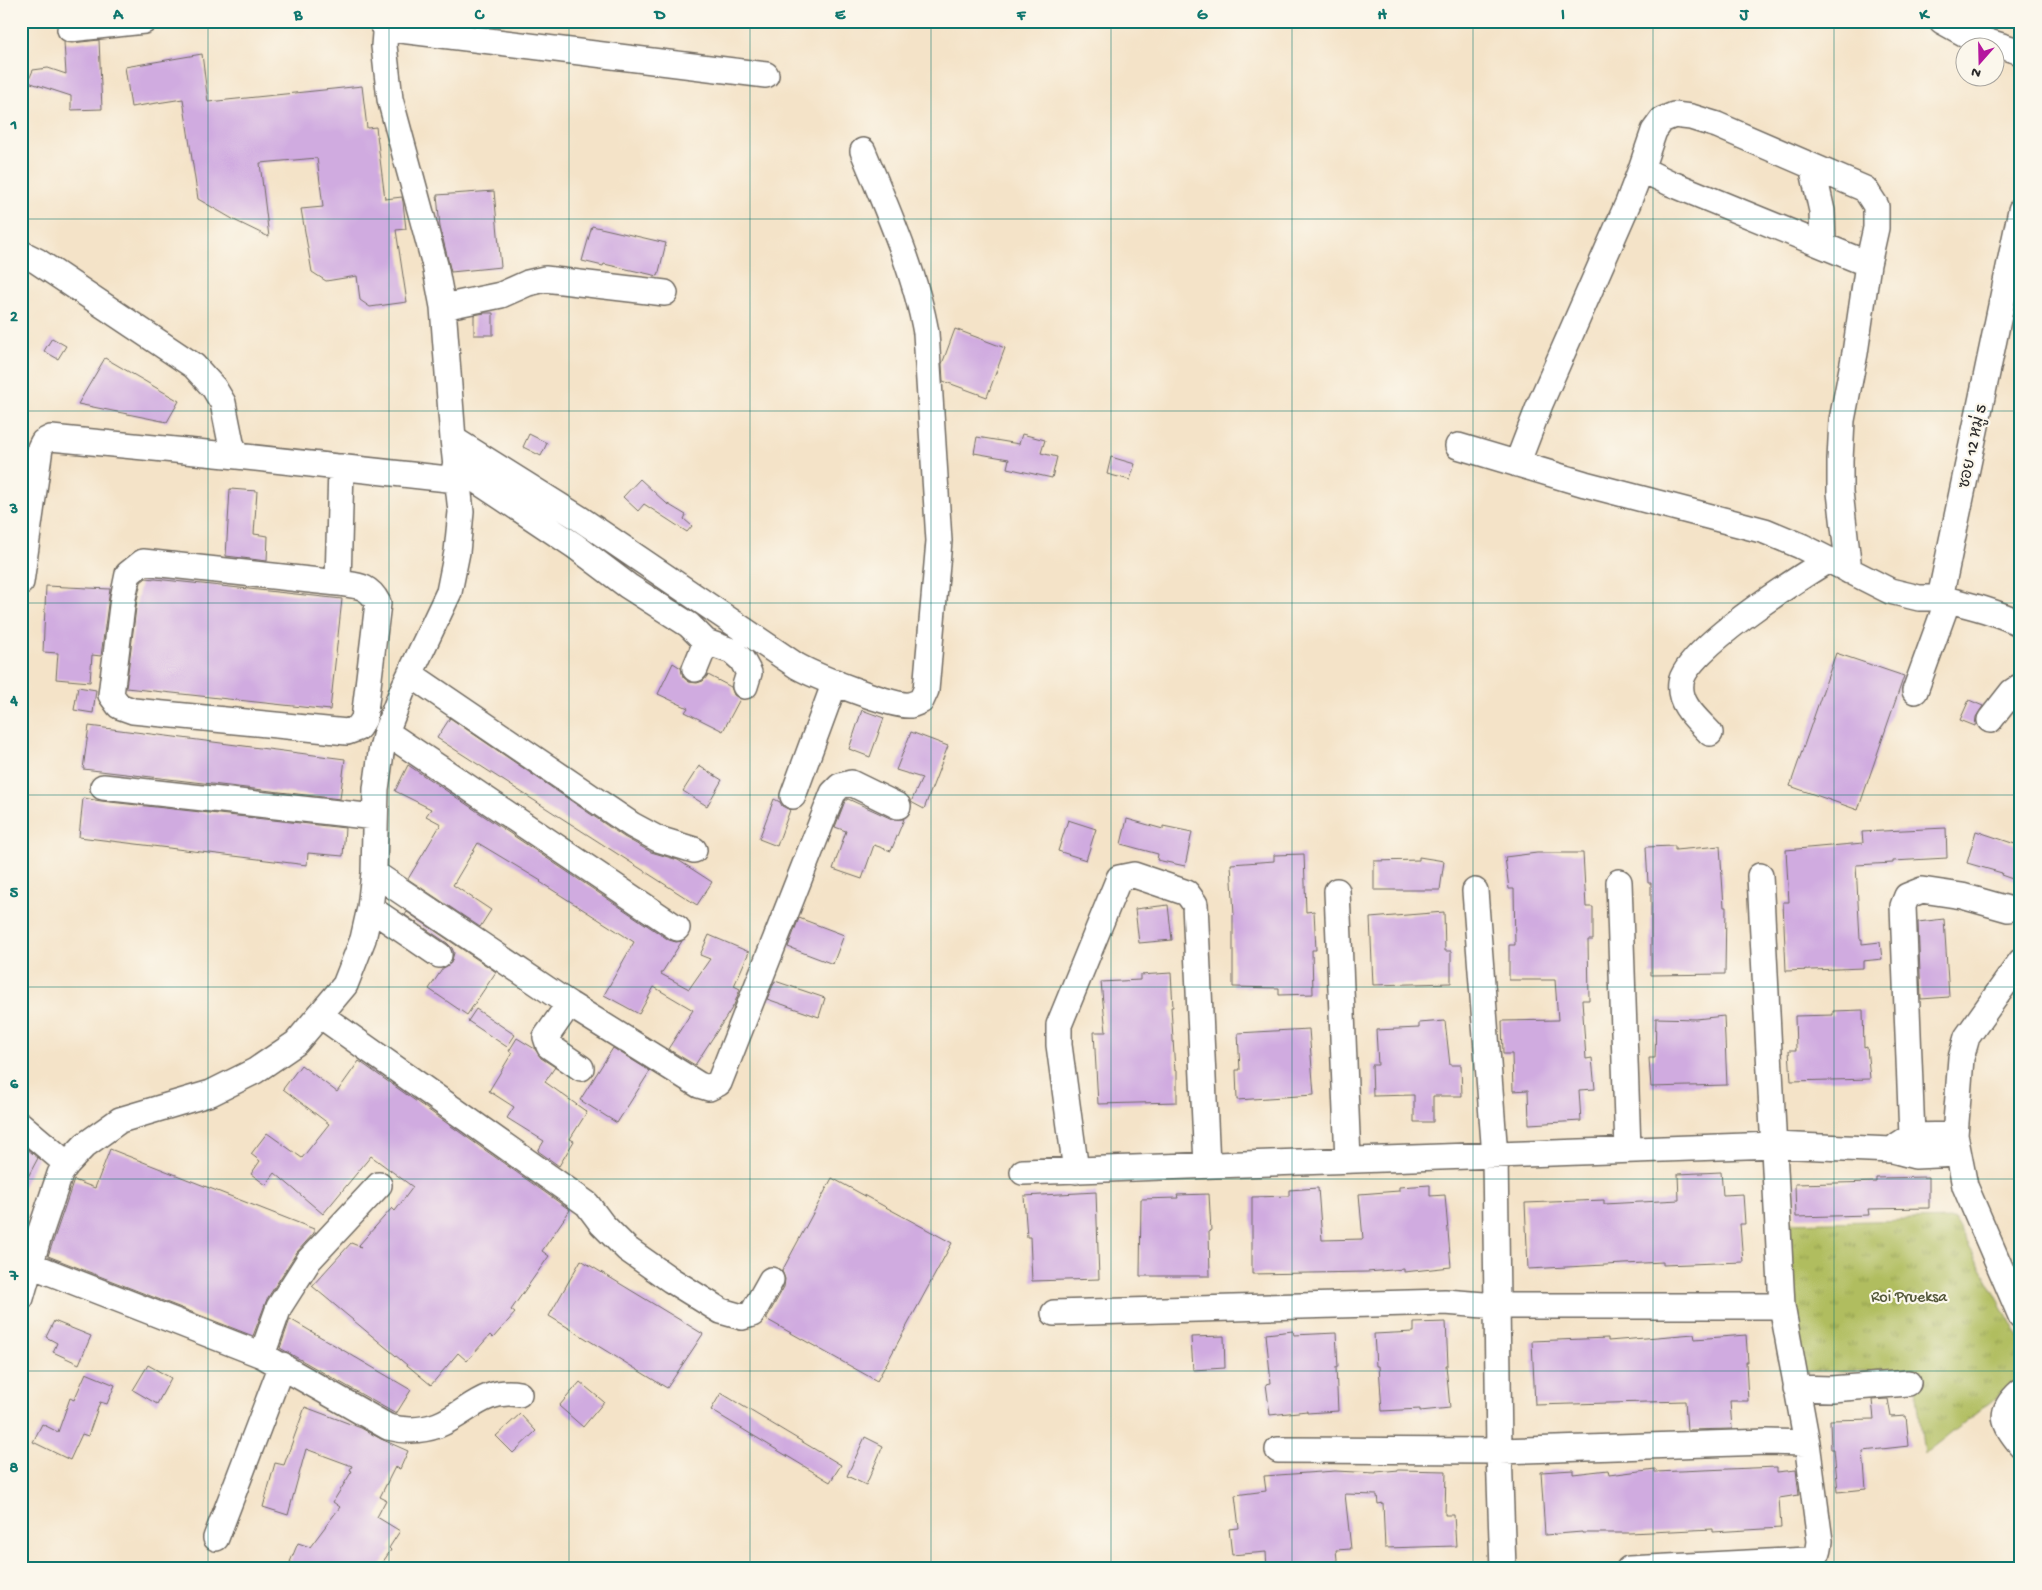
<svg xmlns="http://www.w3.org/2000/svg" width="2042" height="1590" font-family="'Gochi Hand','Playpen Sans Thai',sans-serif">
<defs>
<pattern id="grass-tufts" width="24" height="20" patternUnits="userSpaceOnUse" patternTransform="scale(1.25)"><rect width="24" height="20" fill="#b0bd5e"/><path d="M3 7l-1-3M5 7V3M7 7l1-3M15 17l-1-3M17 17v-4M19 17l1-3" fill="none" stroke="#8f9a4e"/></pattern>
</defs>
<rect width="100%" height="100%" fill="#fbf7ec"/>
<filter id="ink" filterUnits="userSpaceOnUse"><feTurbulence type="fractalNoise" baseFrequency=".02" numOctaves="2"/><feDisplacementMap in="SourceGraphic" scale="10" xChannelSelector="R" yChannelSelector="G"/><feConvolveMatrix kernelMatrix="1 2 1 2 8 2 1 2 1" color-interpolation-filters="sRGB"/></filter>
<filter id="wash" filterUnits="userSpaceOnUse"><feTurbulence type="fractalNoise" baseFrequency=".0096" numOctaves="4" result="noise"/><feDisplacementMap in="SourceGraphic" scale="20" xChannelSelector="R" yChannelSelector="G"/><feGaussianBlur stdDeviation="1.12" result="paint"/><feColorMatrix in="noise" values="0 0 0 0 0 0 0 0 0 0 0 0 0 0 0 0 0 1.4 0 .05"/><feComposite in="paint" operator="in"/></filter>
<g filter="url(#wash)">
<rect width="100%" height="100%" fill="#f4e3c8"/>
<path fill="url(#grass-tufts)" stroke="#6e7444" d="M1954,1219l67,122v37l-97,76 -10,-83h-115l-12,-148z"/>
<g id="blocks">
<path fill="#d0abe0" d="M99,40l3,69 -31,1v-14l-43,-14 5,-12 15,-2 18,6 -2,-32 8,1z
M202,54l6,48 154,-16 5,42 9,-1 9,72 17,-2 1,5 3,27 -10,1 11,72 -37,5 -10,-7 -3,-24 -31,5 -14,-9 -11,-63 22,-2 -6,-49 -57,5 9,74 -33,-16 -38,-22 -15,-100 -52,8 -6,-40z
M494,191l7,76 -50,5 -11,-45 -3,-32z
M592,226l74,17 -8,33 -54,-12 -1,2 -21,-5z
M485,313h8v22h-19v-20z
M955,329l50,19 -18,49 -44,-16 -1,-17z
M52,338l14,8 -8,13 -14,-8z
M105,358l74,43 -12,21 -89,-18z
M529,434l18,9 -6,13 -18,-9z
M1022,434l23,6 -4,13 16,4 -5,21 -45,-10 2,-9 -35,-6 3,-16 42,7z
M1111,457l24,7 -5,16 -23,-6z
M640,479l26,24 20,12 -2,4 8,7 -5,6 -43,-28 -6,7 -15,-14z
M230,489l27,2 -3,43 14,2 -1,25 -41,-5z
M146,578l196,21 -12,111 -204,-22 11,-88 4,-18z
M46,586l64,3 -9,67 -9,-1 -2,27 -34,-3 2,-26 -15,-1z
M1836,653l68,23 -46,134 -68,-24z
M673,663l8,5 2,9 6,5 8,1 6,-2 5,-6 23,12 3,8 6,4 -17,32 -38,-19 3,-4 -30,-14z
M78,687l18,3 -3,23 -19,-3z
M1969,700l14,6 -7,11 -1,9 -15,-6z
M862,710l22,8 -14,39 -21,-8z
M450,718l174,119 27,15 27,8 34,22 -15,23 -260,-167z
M89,726l256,33 -5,40 -257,-30z
M911,732l37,14 -24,63 -13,-7 11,-24 -26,-8z
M408,765l261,175 7,2 6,-1 -21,33 28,15 21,-30 -10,-4 9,-20 40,17 -15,34 6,3 -6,16 -39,60 -27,-16 25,-39 -39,-23 -15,27 -35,-19 30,-53 -94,-60 1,-1 -63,-38 -25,42 38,25 -11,17 -72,-48 33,-55 -15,-8 5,-7 -36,-18z
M699,766l23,14 -15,26 -24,-15z
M83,798l18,3 244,27 -2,28 -35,-3 -1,12 -228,-28z
M774,799l6,3 2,4 8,4 -13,36 -18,-7z
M848,799l44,20h12l-13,32 -17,-6 -12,34 -29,-10 13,-38 -11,-4 10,-26z
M1127,819l36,10v-3l29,6 -7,34 -28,-6 1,-6 -37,-10z
M1068,820l28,9 -10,31 -28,-9z
M1946,828l1,30 -54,3v2l-37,2 4,74h2v5l18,-2 2,17 -19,2v7l-77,3 -3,-69h6l-3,-52 77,-7 -1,-11z
M1976,831l45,15v36l-20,-7 1,-2 -35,-10z
M1675,846v4l45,-4 4,61h2l-1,67 -74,1v-92h-3l-2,-36z
M1537,853h46l3,54h7v33h-5l1,60h-7l4,59 6,-1 3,31 -16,1 2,31 -52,3 -1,-34 -15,1 -1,-37h-9l-1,-33 56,-1 -3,-40h-46v-35h6l-1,-56h-5l-4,-32z
M1304,854l2,58 8,-1 2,39h-4l1,44 -34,1v-7l-46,-1v-72h1l-3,-51 43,-3v-6z
M1419,857l25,4 -4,29h-66v-29l45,-1z
M1168,905l4,35 -33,3 -4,-34z
M407,912l89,60 -29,43 -38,-26 14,-21 8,-5 3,-10 -2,-5 -5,-5 -42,-28z
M1444,912l1,39h6v32l-78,2 -3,-67z
M799,918l45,17 -11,29 -45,-17z
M1944,919l5,78 -28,2 -3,-77z
M1171,973l2,34h-2l4,64 2,-1v32l-79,2 -4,-72h12l-5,-50 39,-2v-5z
M775,981l50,17 -6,19 -52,-18z
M476,1009l39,26 -8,12 -39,-26z
M1863,1010l1,38 3,-1 3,32 -79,2 -2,-31h7l-1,-34 38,-1v-4z
M1724,1016l3,69 -76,2 -2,-29h6l1,-40 40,1z
M1445,1021l5,44h11l1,31h-29v26h-19v-27l-41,1 -1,-31h6l-2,-35 43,-2v-5z
M1309,1029l5,66 -77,5 -1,-30h4l-2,-37z
M517,1038l18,11 6,9 14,9 -10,15 42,30 -17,27 4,2 -15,25 -21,-15 6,-10 -37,-23 7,-11 -25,-16 23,-38 -3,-2z
M613,1048l37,23 -33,52 -37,-23z
M359,1061l211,149 -28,41 7,5 -38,54 4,3 -22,25 -3,-3 -23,26 -9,-8 -27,32 -119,-99 39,-43 10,4 -2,-2 33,-37 3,3 18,-24 -42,-31 -48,58 -48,-41 -9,12 -15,-11 9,-13 -9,-7 16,-21 35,25 27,-34 -46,-35 18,-24 36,27z
M21,1144l17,14 -17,32z
M110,1149l204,80v4l-17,19 -30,47 -14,37 -205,-80 26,-76 21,8z
M1721,1172l2,23 20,-1 2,30h-5l3,38 -80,3v-3l-135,7 -3,-66 79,-3v4l75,-4 -1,-26z
M1929,1177v31l-61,1 1,6 -73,2 -1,-33 81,-2v-4z
M832,1178l120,65 -75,138 -111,-62 18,-32 1,-8 -3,-8z
M1430,1185v11l15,-1 6,72 -47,5v-3l-37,3 -115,2v-77l37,-1v-6l29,-2 4,52 41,-1 -4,-45 40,-3v-4z
M1096,1192l3,87 -67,2 -2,-44h-3l-3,-41z
M1209,1194l2,37h-2l1,45h-70l1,-77 37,-1 -1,-3z
M581,1260l122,74 -36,54 -118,-72z
M290,1319l121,71 -15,24 -116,-66z
M54,1321l37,15 -12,28 -26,-12 4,-9 -11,-6z
M1446,1322l2,43h-2l4,43 -30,3v-2l-38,2 -3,-45h-3l-2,-32 40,-2v-9z
M1293,1331l1,4 42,-2 2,34h-2l2,44 -31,2v-2l-37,4 -4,-31 5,-1 -5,-49z
M1694,1334l1,5 51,-4 2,27h-2l2,39h-18l2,28 -45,1 -2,-29 -150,4 -3,-64 76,-3v3z
M1224,1336l1,32 -32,2 -2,-33z
M148,1365l23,13 -14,26 -24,-14z
M86,1373l29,12 -8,19 -7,-2 -12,34 -6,-2 -12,26 -37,-18 9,-18 16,8 12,-34 4,2z
M580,1382l24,20 -21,25 -24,-21z
M721,1393l120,72 -11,17 -119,-72z
M1888,1399l3,18 15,-1 3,30 -46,5 3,38 -28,3 -4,-43h-3l-1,-29 44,-1 -2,-19z
M305,1407l56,21 20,11 27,12 -8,18 -5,-2 -15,30 6,3 -9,17 23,14 -11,17 2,2 -13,19h-80l1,-3 -9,-4 8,-19 12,4 30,-40 -7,-5 19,-31 -2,-1 2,-4 -46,-17 -18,66 -25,-8 12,-44 9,2z
M520,1414l16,17 -23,22 -17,-17z
M865,1437l18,9 -17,39 -19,-9z
M1777,1467v5l19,-2 3,25 -20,3 2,30 -68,4v-3l-83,4h-48v-1l-37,3 -4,-63 32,-2v4l35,-4 1,5 46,-6v3z
M1399,1470l47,1 -1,44h9l2,31 -71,2 -2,-45 -5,1 -1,-9 -32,-1 6,55 -15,1 2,19h-71l-1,-17 -34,3 -3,-26 10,-1 -4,-33 31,-4 -2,-15 71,-5 41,2v-1z"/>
</g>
</g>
<g filter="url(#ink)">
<use href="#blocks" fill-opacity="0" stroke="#716b62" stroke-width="1"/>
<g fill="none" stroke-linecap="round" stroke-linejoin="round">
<defs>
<path id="minor" d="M1942,21l27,15 52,16
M384,28l382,47
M70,29l74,-8
M1812,166l10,45 1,34
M1641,169l13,-38 8,-11 12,-5 17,2 26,8 148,64 11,17v22l-8,36 -13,89 -13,67 -2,40v32l9,79
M2021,210l-81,388c28,7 55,13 81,26
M21,253l16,8 157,105 20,22 9,15 8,40 6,13 220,24
M443,307l58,-12 27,-12 17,-4 120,14
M453,439l126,79 218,148c18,10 95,41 113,39 4,-1 8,-3 11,-4l5,-11 13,-149 -13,-208c-10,-59 -40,-126 -63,-182
M1458,446l127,38 180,47 36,15 89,45 29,7h21
M1517,464l23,-60 88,-201 13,-34 29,14 198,81
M455,466l120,80 53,40 61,39 17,17 26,9 10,9 7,13 -4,13
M21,582l19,-134 3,-6 8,-4 186,18
M338,583c19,3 30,1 40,20l-14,116 -6,9 -11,4 -214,-21 -14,-5 -8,-11 12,-97 5,-24 15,-12 195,21 3,-116
M695,669l11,-27
M410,674l222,151 26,14 36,11
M1915,691l33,-91
M1990,720l22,-28 9,-6
M386,732l291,196
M1710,733c-13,-14 -32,-29 -29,-50 3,-33 118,-105 147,-123
M103,787l272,30
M793,796l42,-114
M374,873l195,131 130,81 10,3 10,-5 114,-290 7,-7 11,-3 47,23
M1619,882l9,268
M1337,891l11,269
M1475,891l20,265 4,295 4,118
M370,908l69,47
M2021,961l-54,76 -6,21 -6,77 10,51 56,130
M569,1004l-23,33 3,9 32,22
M320,1015l267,189 15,20 25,25 44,31 50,31 21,6 10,-3 19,-34
M21,1125l46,39
M1898,1145l14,-9 43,-1
M1915,1156l-3,-20 -9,-230 4,-10 15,-6 40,6 46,13
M1076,1171l-17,-126v-20l60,-147 15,-3 53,18 8,11 12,261
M1023,1172l751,-27 118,5 23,6 43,-2
M31,1265l231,90 126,72c16,4 34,4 50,-2 30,-12 45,-37 81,-31
M21,1298l16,-56 23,-68 7,-10 18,-19 35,-25 91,-27 44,-22 41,-28 49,-58 18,-46 7,-31 4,-35 2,-84 5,-36 5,-21 17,-43 46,-97 8,-40 4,-40 -8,-73 -10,-132 -8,-42 -45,-166 -6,-53 2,-25
M1054,1313l391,-11 52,4h285
M262,1355l17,-48 30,-47 70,-75
M1796,1388l35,1 77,-6
M2021,1391c-24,21 -18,32 0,54
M1278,1450l221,1 268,-9 40,1
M216,1538l66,-173
M1629,1569l179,-9c10,-3 11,-9 12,-19l-13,-98 -25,-137 -22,-430"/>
</defs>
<use href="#minor" stroke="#716b62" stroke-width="28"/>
<use href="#minor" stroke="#fff" stroke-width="25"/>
</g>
</g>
<path fill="none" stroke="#0f766e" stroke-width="1" stroke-opacity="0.55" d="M208,21v1548M389,21v1548M569,21v1548M750,21v1548M931,21v1548M1111,21v1548M1292,21v1548M1473,21v1548M1653,21v1548M1834,21v1548M21,219h2000M21,411h2000M21,603h2000M21,795h2000M21,987h2000M21,1179h2000M21,1371h2000"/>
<g text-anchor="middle" stroke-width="4.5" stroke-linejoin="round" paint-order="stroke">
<g font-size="16" fill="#2b2b2b" stroke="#fbf7ec">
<text transform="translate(1971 446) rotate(-78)" y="6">ซอย 12 หมู่ 5</text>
</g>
<g font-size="16" fill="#53573a" stroke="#fbf7ec">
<text x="1909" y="1301">Roi Prueksa</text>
</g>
</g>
<rect width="2042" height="1590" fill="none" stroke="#fbf7ec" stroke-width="55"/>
<g transform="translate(1980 62) rotate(200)"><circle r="24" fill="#fbf7ec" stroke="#a8a59f"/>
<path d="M0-4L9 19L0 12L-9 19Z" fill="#b5179e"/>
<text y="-8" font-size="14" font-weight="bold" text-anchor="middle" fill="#2b2b2b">N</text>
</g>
<rect x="28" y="28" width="1986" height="1534" fill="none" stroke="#0f766e" stroke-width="2"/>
<g font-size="16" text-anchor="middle" font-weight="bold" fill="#0f766e">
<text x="118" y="19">A</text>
<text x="298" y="19">B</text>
<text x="479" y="19">C</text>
<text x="660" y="19">D</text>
<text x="840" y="19">E</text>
<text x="1021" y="19">F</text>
<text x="1202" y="19">G</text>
<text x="1382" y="19">H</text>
<text x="1563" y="19">I</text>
<text x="1744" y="19">J</text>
<text x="1924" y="19">K</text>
<text x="14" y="129">1</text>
<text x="14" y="321">2</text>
<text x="14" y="513">3</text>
<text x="14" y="705">4</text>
<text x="14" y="897">5</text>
<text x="14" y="1088">6</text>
<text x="14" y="1280">7</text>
<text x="14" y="1472">8</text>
</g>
</svg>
